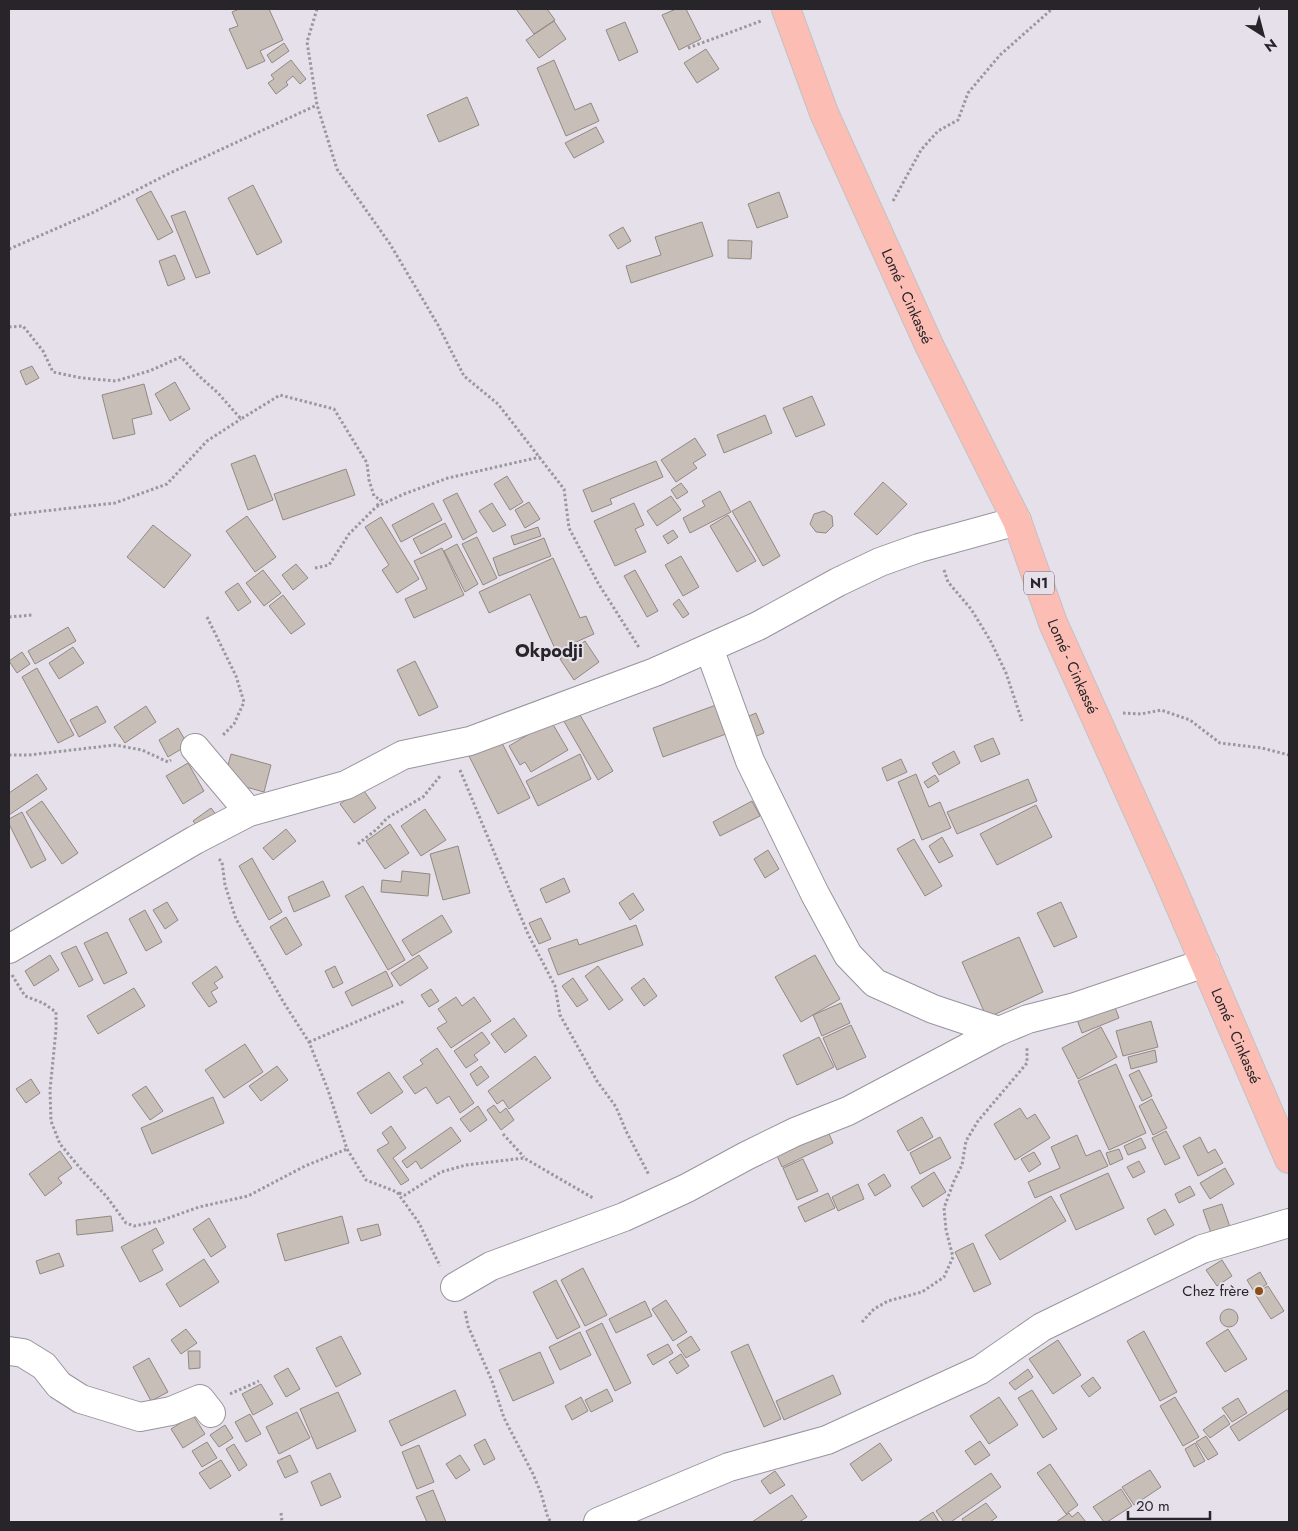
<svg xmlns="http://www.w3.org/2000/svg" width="1298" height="1531" font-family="Jost,sans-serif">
<rect width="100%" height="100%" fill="#e5e0ea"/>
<path fill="#c8beb8" stroke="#938983" d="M239,9h30l14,31 -23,11 5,10 -18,8 -18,-40 9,-3 -6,-14z
M516,9h31l8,11 -21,14z
M676,9h10l15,30 -22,11 -17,-35z
M554,21l12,18 -27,19 -13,-18z
M625,22l13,30 -19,9 -13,-31z
M284,43l5,8 -17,12 -5,-8z
M706,49l13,20 -22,14 -13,-20z
M291,60l15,19 -6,5 -7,-8 -7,6 2,3 -12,9 -8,-11 6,-4 -3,-4z
M554,60l21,50 16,-7 8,18 -33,15 -29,-68z
M467,97l12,28 -40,17 -12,-27z
M596,127l8,15 -30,16 -9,-15z
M253,185l29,57 -25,13 -29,-57z
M151,191l22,41 -15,8 -22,-41z
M779,192l9,25 -31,11 -9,-24z
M185,211l25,62 -14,5 -25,-62z
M702,222l11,34 -82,27 -5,-17 35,-11 -6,-18z
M623,227l8,14 -13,8 -9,-14z
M728,240l24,1 -1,18 -23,-1z
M175,255l10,24 -17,7 -9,-25z
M32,366l7,12 -13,7 -6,-14z
M175,382l15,27 -20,12 -15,-27z
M144,384l8,30 -20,5 3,15 -22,5 -11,-44z
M812,396l13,29 -29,12 -13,-29z
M765,415l7,18 -48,20 -7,-18z
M695,438l11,17 -13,8 4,5 -21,14 -15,-22z
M255,455l18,45 -25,10 -17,-46z
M656,461l7,16 -53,22 2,5 -20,8 -9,-22z
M346,469l9,26 -72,25 -9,-26z
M507,476l16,26 -13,8 -16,-26z
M883,482l24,22 -30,31 -23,-21z
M681,483l7,9 -11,7 -6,-9z
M720,491l11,21 -41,21 -7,-15 22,-12 -3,-5z
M457,493l20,39 -14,8 -20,-40z
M671,496l10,14 -24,16 -10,-15z
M750,501l30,55 -17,10 -31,-55z
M529,502l11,17 -15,9 -10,-18z
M433,503l9,17 -41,22 -9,-17z
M492,503l14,22 -13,7 -14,-21z
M634,503l10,22 -9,4 11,23 -31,14 -21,-45z
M824,511l8,5 1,10 -7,7 -10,-1 -6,-8 4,-10z
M728,515l28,46 -19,11 -27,-46z
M247,516l29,41 -21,15 -29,-41z
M381,517l38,62 -22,14 -15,-23 7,-5 -24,-38z
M445,523l7,14 -31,17 -8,-15z
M153,525l38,30 -27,33 -37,-31z
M538,527l3,9 -27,9 -3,-9z
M673,530l5,7 -10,7 -5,-8z
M477,537l20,41 -14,7 -21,-41z
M544,538l7,18 -52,20 -6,-18z
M457,544l21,40 -13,8 -21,-41z
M442,548l22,47 -50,23 -9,-19 22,-10 -13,-28z
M681,556l18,31 -16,9 -18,-31z
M553,558l27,60 6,-2 8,18 -38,17 -26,-57 -41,19 -10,-21z
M296,564l12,14 -15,12 -11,-15z
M263,570l18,23 -17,13 -18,-23z
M635,570l23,41 -11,6 -23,-41z
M238,583l13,19 -13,9 -13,-19z
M283,595l22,29 -14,10 -22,-28z
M679,599l10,15 -6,4 -10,-14z
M68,627l8,14 -41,23 -7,-13z
M585,641l14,21 -25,18 -14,-21z
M73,647l11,16 -25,16 -10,-16z
M22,652l8,12 -13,9 -8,-12z
M415,661l23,46 -19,9 -22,-46z
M37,668l37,67 -16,8 -36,-66z
M716,705l10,29 -63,23 -10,-29z
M97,706l9,16 -27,15 -9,-17z
M146,706l10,16 -31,21 -11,-16z
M577,710l36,61 -15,9 -36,-62z
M756,713l8,20 -15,6 -7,-20z
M551,721l17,29 -37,22 -6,-10 -5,3 -11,-19z
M178,728l10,17 -20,12 -9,-17z
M993,738l7,16 -19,8 -7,-16z
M501,741l29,57 -32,16 -29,-58z
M954,751l6,12 -21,12 -7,-12z
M231,754l40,11 -7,27 -40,-11z
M580,754l11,25 -53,27 -12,-25z
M901,759l6,13 -20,9 -5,-13z
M188,763l16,28 -21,13 -17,-28z
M37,774l10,15 -38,26v-22z
M916,774l13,33 11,-5 11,26 -29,12 -24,-58z
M935,775l4,6 -11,7 -4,-6z
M1028,779l9,22 -80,33 -10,-22z
M362,788l14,20 -22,15 -14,-19z
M42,801l36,52 -16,11 -36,-52z
M752,801l8,15 -40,20 -7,-14z
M1036,805l16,32 -55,28 -17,-31z
M211,808l9,12 -18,13 -9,-12z
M425,809l21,31 -25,16 -20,-30z
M22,812l24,48 -15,8 -22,-44v-5z
M390,824l19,29 -24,16 -19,-28z
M286,829l10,12 -23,19 -10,-12z
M942,837l11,19 -14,7 -10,-17z
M914,839l28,47 -17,10 -28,-47z
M458,846l12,47 -27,7 -13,-46z
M768,850l11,19 -14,9 -11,-19z
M252,858l30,54 -13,8 -30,-54z
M402,871l28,3 -2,22 -47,-4 1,-12 19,2z
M564,878l6,14 -24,11 -6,-14z
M323,881l7,15 -36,16 -6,-15z
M363,886l42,74 -17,10 -43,-74z
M633,893l11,17 -14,10 -11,-17z
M167,902l11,18 -13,9 -12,-19z
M1061,902l16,35 -23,10 -17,-34z
M145,910l17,32 -16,9 -17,-32z
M442,915l10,17 -40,24 -10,-16z
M286,917l16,28 -16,10 -16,-28z
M541,918l10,21 -12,5 -10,-21z
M636,925l7,20 -85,30 -10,-26 29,-10 2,6z
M107,932l20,41 -23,11 -20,-41z
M1019,937l24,55 -56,26 -25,-56z
M76,946l17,34 -14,7 -18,-34z
M50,955l9,15 -25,16 -9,-15z
M419,955l9,13 -28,18 -9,-13z
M815,955l25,44 -39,23 -26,-45z
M216,966l7,11 -9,6 4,5 -7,4 6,10 -8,5 -17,-24z
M335,966l8,17 -10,5 -8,-17z
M598,966l25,34 -14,10 -24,-34z
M386,971l7,15 -41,20 -7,-14z
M573,978l15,22 -11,7 -15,-21z
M644,978l13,18 -13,10 -13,-18z
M134,988l11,18 -47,28 -11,-18z
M431,989l8,12 -10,6 -8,-12z
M456,997l6,9 12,-9 17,24 -40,27 -14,-20 10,-6 -9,-13z
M1113,1002l6,16 -37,15 -6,-16z
M841,1003l9,20 -28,13 -9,-21z
M514,1018l13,18 -22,17 -14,-19z
M1151,1021l7,26 -35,9 -7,-25z
M851,1025l15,32 -29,13 -14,-32z
M1101,1027l16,30 -39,22 -16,-31z
M482,1032l8,11 -16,12 4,5 -12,8 -12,-17z
M819,1037l15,30 -37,18 -14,-30z
M245,1044l18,28 -39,26 -19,-28z
M437,1048l37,55 -14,10 -11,-17 -12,8 -11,-17 -11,7 -12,-17 20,-13 -3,-4z
M1155,1050l2,12 -26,7 -3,-12z
M535,1056l16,22 -42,31 -6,-9 -6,4 -9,-13z
M1116,1064l30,69 -37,17 -31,-69z
M277,1066l11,14 -27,21 -12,-15z
M481,1066l8,11 -12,9 -7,-12z
M1139,1070l13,26 -10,5 -13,-26z
M389,1072l14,20 -32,22 -14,-21z
M31,1079l9,14 -14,10 -10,-14z
M146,1086l17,25 -13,9 -18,-25z
M213,1097l11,26 -72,31 -11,-26z
M1152,1099l15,29 -14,7 -14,-29z
M494,1105l6,8 6,-5 8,12 -13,10 -14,-20z
M478,1106l9,14 -17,12 -10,-13z
M1020,1108l7,11 8,-5 15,24 -35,22 -21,-36z
M922,1117l11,20 -25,14 -11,-20z
M391,1126l15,22 -13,10 16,22 -8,5 -24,-35 12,-7 -7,-10z
M451,1127l10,14 -40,28 -5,-8 -9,7 -5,-7z
M826,1127l7,16 -51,24 -7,-16z
M1166,1131l14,27 -15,7 -13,-27z
M1077,1135l9,21 14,-6 8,16 -73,32 -7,-16 32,-14 -9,-21z
M940,1137l11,21 -31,16 -10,-21z
M1200,1137l8,16 7,-4 8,14 -25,13 -15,-30z
M1141,1138l5,10 -18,7 -4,-9z
M1119,1149l4,10 -13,6 -4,-12z
M60,1151l12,17 -14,10 4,5 -17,13 -16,-22z
M1034,1152l7,12 -12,8 -8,-13z
M803,1159l15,32 -21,9 -14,-32z
M1139,1161l6,11 -12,6 -6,-11z
M1225,1168l9,16 -24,15 -10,-16z
M934,1172l12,20 -23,15 -12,-20z
M1108,1173l16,35 -48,22 -16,-35z
M884,1174l7,12 -16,10 -7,-12z
M858,1184l6,15 -26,12 -6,-14z
M1190,1186l5,9 -16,8 -4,-9z
M828,1193l7,15 -30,14 -7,-15z
M1051,1196l15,25 -66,39 -15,-25z
M1222,1204l8,23 -19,6 -8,-23z
M1165,1209l9,16 -19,10 -8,-16z
M111,1216l2,15 -36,4 -1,-15z
M342,1216l7,27 -64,18 -8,-27z
M209,1218l17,29 -15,10 -18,-28z
M378,1224l3,11 -20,6 -4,-12z
M156,1228l8,15 -12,7 11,20 -23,12 -19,-35z
M973,1243l18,41 -17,8 -19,-40z
M59,1253l5,13 -24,8 -4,-13z
M204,1259l15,23 -39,25 -14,-23z
M1222,1260l10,16 -15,10 -11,-16z
M583,1268l24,47 -22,11 -24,-46z
M1260,1272l7,12 -12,9 -8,-13z
M556,1280l24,47 -23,12 -24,-47z
M1268,1286l16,25 -13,8 -16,-25z
M666,1300l21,32 -14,9 -21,-32z
M645,1301l7,15 -36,17 -7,-14z
M1220 1318a9 9 0 1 1 18 0a9 9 0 1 1-18 0Z
M602,1323l29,60 -16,8 -29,-60z
M186,1329l11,14 -16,11 -10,-14z
M1228,1329l19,30 -22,13 -19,-29z
M1144,1331l33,61 -17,9 -33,-60z
M580,1332l11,23 -31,15 -11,-23z
M341,1336l20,38 -25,13 -20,-39z
M691,1336l9,14 -14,8 -9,-13z
M1058,1340l23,35 -28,19 -24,-35z
M668,1344l5,9 -20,12 -6,-10z
M748,1344l33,75 -17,8 -33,-75z
M188,1351h12v17l-11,1z
M540,1352l14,31 -41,18 -14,-31z
M681,1354l8,12 -12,8 -8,-12z
M149,1358l19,34 -17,9 -18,-34z
M288,1368l12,21 -14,8 -12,-21z
M1028,1369l5,8 -18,13 -6,-7z
M833,1375l8,19 -57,26 -8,-19z
M1093,1377l8,11 -12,9 -8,-11z
M261,1384l12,20 -20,11 -11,-21z
M607,1389l6,12 -22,11 -6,-12z
M455,1390l11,25 -65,31 -12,-25z
M1032,1390l25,39 -14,9 -25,-40z
M1287,1390l2,4v14l-50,33 -9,-14z
M338,1392l18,39 -39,18 -17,-40z
M581,1397l7,14 -16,9 -7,-14z
M999,1397l19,28 -29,19 -19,-28z
M1175,1397l24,40 -16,9 -23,-40z
M1238,1398l9,15 -15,9 -10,-14z
M297,1412l13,26 -31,16 -13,-27z
M250,1414l11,20 -15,8 -11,-20z
M193,1415l12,19 -22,14 -12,-19z
M1224,1415l6,9 -20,14 -7,-8z
M225,1425l8,13 -14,9 -9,-12z
M1206,1436l12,18 -10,6 -12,-18z
M485,1439l10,20 -11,6 -10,-20z
M980,1441l10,14 -15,10 -10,-14z
M207,1442l10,16 -15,9 -10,-16z
M880,1443l12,17 -30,21 -12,-17z
M1195,1443l10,18 -11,6 -9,-18z
M234,1444l13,21 -8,6 -13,-22z
M419,1445l15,37 -17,7 -15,-37z
M290,1455l8,17 -13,6 -8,-17z
M460,1455l10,15 -14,9 -10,-15z
M221,1460l10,16 -21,13 -11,-16z
M1050,1464l28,41 -12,9 -29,-41z
M1150,1470l11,17 -27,18 -12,-18z
M775,1471l10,14 -15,9 -9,-13z
M330,1473l11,24 -20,9 -10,-24z
M991,1473l10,14 -50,35h-7l-8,-11z
M1121,1489l11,17 -25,16h-3l-11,-15z
M433,1490l13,32h-19l-11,-25z
M792,1495l15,22 -8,5h-47z
M986,1503l11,14 -7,5h-26l-2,-3z
M933,1512l6,10h-21z
M1078,1512l8,10h-30l13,-9 3,4z"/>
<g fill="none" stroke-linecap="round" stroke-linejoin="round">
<defs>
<path id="minor" d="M709,648l41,113 65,133 33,61 27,28 58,26 66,22
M195,748l54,64
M9,949l186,-109 54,-28 97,-27 57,-30 67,-14 185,-69 103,-46 80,-44 42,-20 39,-14 98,-27
M455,1287l36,-21 133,-49 63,-29 59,-32 49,-24 53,-21 151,-80 29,-12 47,-12 130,-44
M9,1351l14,2 21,13 15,19 22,14 59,18 31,-6 29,-12 11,14
M598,1522l131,-55 98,-27 153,-70 62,-43 160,-78 87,-26"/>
<g id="trunk">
<path id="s1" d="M786,9l38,104 105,232 88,176 36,102 114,253 122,283"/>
</g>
</defs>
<use href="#minor" stroke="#98949d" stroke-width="30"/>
<use href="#trunk" stroke="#c3c2c3" stroke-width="30"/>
<path stroke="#9a979e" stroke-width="3" stroke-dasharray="2.5 2.5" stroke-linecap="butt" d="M317,9l-10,33 10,63 20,64 53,75 48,81 26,51 34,28 66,85 5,39 29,55 42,66
M688,48l73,-27
M893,201l28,-51 17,-19 20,-11 10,-27 32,-38 52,-46
M9,249l83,-36 76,-39 149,-69
M9,327l14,-1 20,25 10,21 29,6 34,3 33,-10 32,-14 18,19 19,17 23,26 39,-24 54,14 33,54 2,17 5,16 7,4 -5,7
M9,515l106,-12 52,-19 40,-43 34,-22
M315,568l14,-3 20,-31 27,-27 28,-13 44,-16 92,-21
M944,570l4,12 23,27 19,31 16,33 16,48
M9,617l23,-2
M207,617l29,59 8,26 -10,22 -12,12
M1123,713l18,1 20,-4 29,10 30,23 42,5 27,7
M9,755h20l86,-10 27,5 26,12 3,-2
M460,770l68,164 27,52 5,29 37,66 19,26 10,24 23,44
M358,844l19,-15 10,-11 36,-21 18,-22
M219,859l3,3 3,23 11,34 48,84 25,39 19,48 19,59 19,31 31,12 22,31 21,43
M12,975l13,21 18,7 13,9v18l-6,60 1,31 9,23 20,24 27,29 19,26 8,3 26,-5 39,-14 49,-11 57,-30 42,-17
M309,1042l96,-41
M503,1134l21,23
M399,1193l6,2 36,-23 25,-7 58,-7 69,40
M465,1311l3,15 24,55 12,37 29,56 8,19 7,25 3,4
M862,1322l12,-13 14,-8 34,-9 22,-15 9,-20 -7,-27 -2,-22 10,-27 8,-16 4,-24 12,-20 49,-58v-15
M230,1394l29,-13
M281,1513l1,9"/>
<use href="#minor" stroke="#fff" stroke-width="28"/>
<use href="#trunk" stroke="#fcbeb4" stroke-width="28"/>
</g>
<circle fill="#8c4f11" stroke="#e5e0ea" stroke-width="2" cx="1259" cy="1291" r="5"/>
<g text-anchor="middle" stroke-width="4" stroke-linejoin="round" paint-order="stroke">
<rect fill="#e5e0ea" stroke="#605d63" stroke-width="1" x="1024" y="571.5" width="30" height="23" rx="4"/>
<g font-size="14" font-weight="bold" fill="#272529">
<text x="1039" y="588">N1</text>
</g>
<g font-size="15" fill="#272529" stroke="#e5e0ea">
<text dy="5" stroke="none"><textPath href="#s1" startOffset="312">Lomé - Cinkassé</textPath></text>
<text dy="5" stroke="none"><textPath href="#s1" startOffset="718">Lomé - Cinkassé</textPath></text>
<text dy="5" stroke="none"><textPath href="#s1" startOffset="1122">Lomé - Cinkassé</textPath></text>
</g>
<g font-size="15" fill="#272529" stroke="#e5e0ea" text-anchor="end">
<text x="1249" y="1296">Chez frère</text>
</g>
<g font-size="18" font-weight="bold" fill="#272529" stroke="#e5e0ea">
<text x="549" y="657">Okpodji</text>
</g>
</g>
<rect width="1298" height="1531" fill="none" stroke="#272529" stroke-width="20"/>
<g transform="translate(1263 35) rotate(144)" stroke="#e5e0ea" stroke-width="4" paint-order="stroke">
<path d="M0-4L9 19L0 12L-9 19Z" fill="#272529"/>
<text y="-8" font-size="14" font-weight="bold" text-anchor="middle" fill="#272529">N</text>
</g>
<path d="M1128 1511v8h82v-8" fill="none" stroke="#272529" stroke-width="2.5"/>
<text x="1136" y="1511" font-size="15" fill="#272529" stroke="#e5e0ea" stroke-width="4" paint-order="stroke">20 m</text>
</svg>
